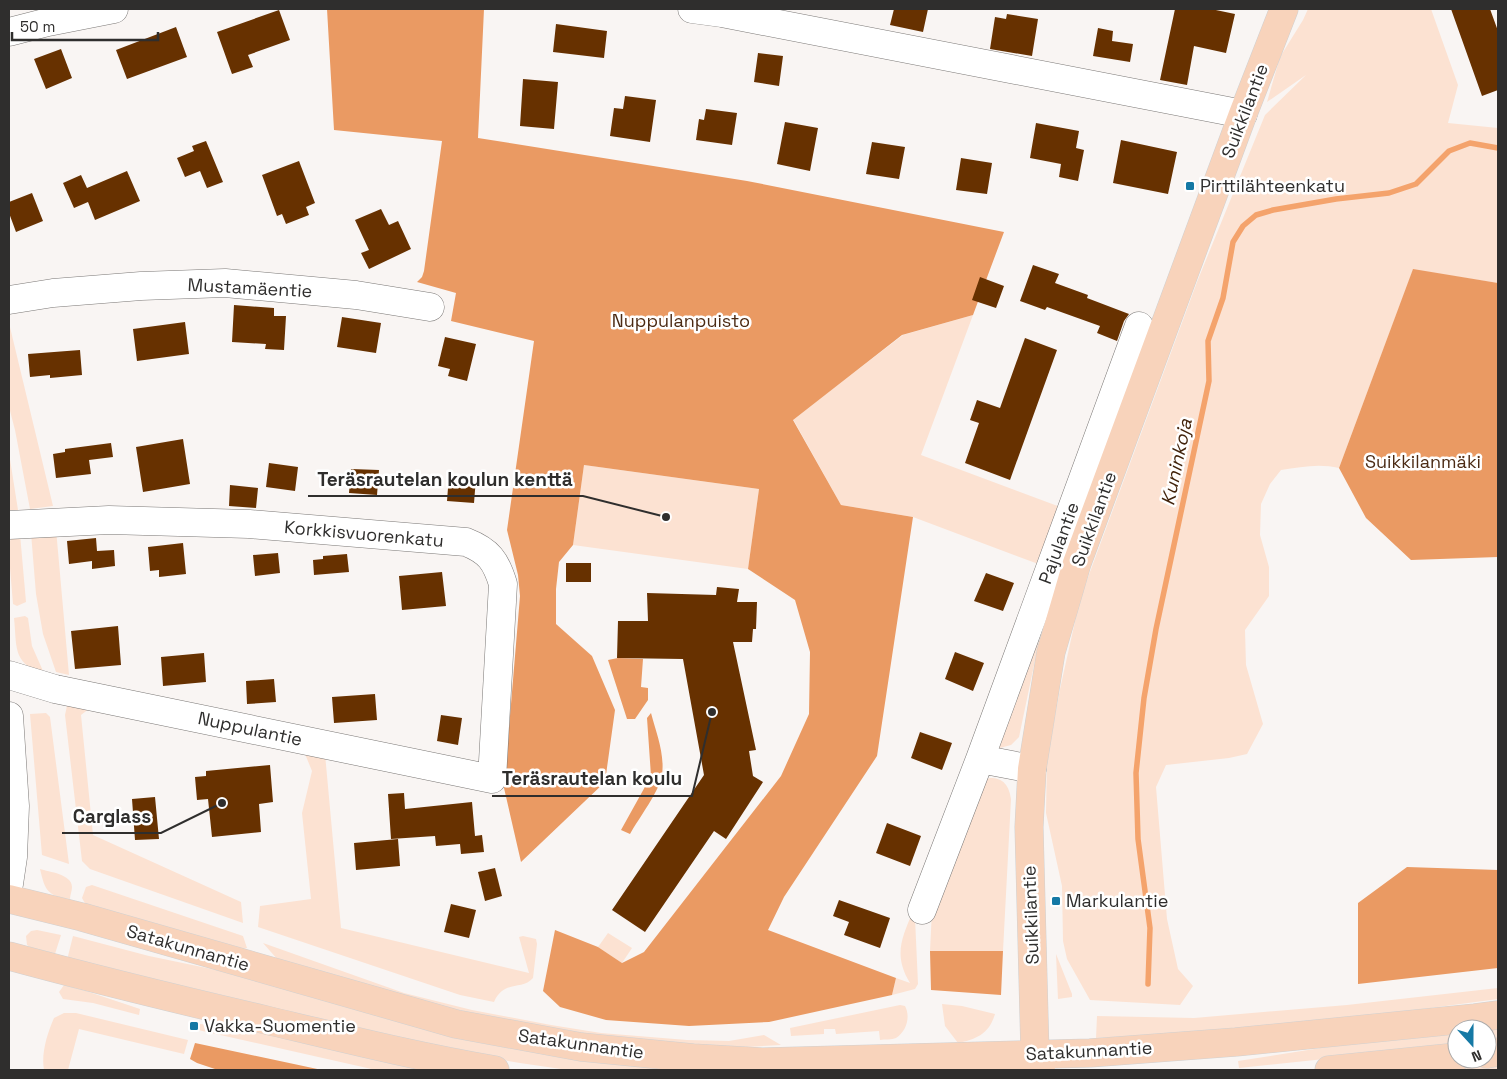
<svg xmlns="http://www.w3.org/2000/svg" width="1507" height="1079" font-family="'Space Grotesk',sans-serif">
<rect width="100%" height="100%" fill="#f9f5f3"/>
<path fill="#fce2d2" d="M1308,9h123l27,76 -10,38 50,5v155l-85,-13 -74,198c-20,-5 -38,-1 -58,2l-11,14 -9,20 -1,31 9,32v29l-24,34 1,35 17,59 -16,30 -18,4 -63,7 -10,22 11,132 11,50 15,17 -13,19 -90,-5 -23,-41 -4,-18 -1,-55 -16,-73 1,-53 13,-71 20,-90 117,-317 68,-167 41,-40 -39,27 13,-45 23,-37z
M973,315l-52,140 142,53 -22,57 -128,-48 -72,-12 -48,-86 110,-84z
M9,323l44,183 -23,3 -15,-79 -6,-23z
M9,453l9,57h-9z
M584,465l175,24 -11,80 -175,-24z
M56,529l13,146 -13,-3 -13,-38 -7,-40 -5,-61z
M20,534l6,68 -9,4 -4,-2 -4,-48v-14l5,-6z
M25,616l3,2 4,28 11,25 -1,2c-30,-10 -25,-28 -28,-55z
M1042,627l-23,110 -8,8 -15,4z
M68,701l22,7 -9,7 12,120 148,67 2,21 -153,-54 -8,-8 -17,-146z
M46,713l4,4 19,147 -27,-9 -12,-141z
M303,749l22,5 16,174 188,45 -10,-36 4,-1 13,3 1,5 -4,34c-11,13 -29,1 -39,24l-34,-7 -202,-68 2,-21 51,-7 -9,-86 10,-42z
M990,778c14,0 19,8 21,21l-8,152h-73l2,-41 52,-130z
M40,869c9,3 32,5 32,18 0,4 -2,8 -2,12 -23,-3 -25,-9 -30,-30z
M92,885l151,51 4,12 -9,2 -152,-45 -4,-7 4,-11z
M913,911l2,7 3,66 -3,5 -23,6 4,-17 14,5c-17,-28 -8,-45 3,-72z
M37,930l24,5 -7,22 -17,-5 -10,-7 -1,-9 5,-5z
M608,933l24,15 -10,15 -24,-16z
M73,936l76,20 551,114h-132l-48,-7 -63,-11 -390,-92z
M263,943l141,50 68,17 79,15 50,8 86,7 42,1 35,-6 17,10 -51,3 -129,-9 -132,-24 -191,-55z
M1056,954l16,40v3l-14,2z
M64,985l22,6 54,18 -1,6 -46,-12 -30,-4 -4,-7z
M1498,988v11l-142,19 -162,15 -98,5 1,-22 97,2 153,-13z
M942,1004l20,2 33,8c-6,20 -18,25 -37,29l-13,-17z
M900,1005l5,1c6,11 1,26 -9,32 -4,2 -11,1 -16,2l-1,-9 -43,3 -1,-5h-11v5l-33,2 -1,-8z
M64,1013h12l112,27 -4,14 -105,-25 -11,41h-24c-3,-16 3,-36 10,-52z
M200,1024l46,4 179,42h-49l-178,-40z
M1498,1025v15l-11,1v-12z
M1457,1029v16l-218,23 -1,-7 127,-20z
M1495,1064h3v6h-68z"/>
<path fill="#ea9a63" d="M327,9h157l-6,129 269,43 257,51 -31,83 -71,20 -109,85 48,85 72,12 -36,239 -93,141 -16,33 128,48 -4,17 -123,27 -80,4 -83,-6 -46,-13 -17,-16 12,-61 43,17 24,16 22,-11 137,-176 28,-62 1,-62 -15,-52 -47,-31 11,-80 -175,-24 -11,80 -14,17 -3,27v35l36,32 23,54 -10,72 -84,80 -17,-74 16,-192 -2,-21 -11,-45 27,-189 -83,-20 5,-28 -39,-11 5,-5 2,-6 18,-130 -108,-11z
M1413,269l85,14v274l-87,3 -45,-42 -27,-50z
M618,658l25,1 -2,28 7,1v12l-13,19h-8l-19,-59z
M651,713c5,19 14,41 11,62 -3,17 -23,43 -32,59l-9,-4 30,-54 -4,-58z
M1407,867l91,3v98l-140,16v-81z
M930,951h73l-2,44 -70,-5z
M195,1043l127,27h-104l-21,-7 -7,-4z"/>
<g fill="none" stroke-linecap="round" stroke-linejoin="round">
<path stroke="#f4a36c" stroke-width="5.5" d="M1148,984l2,-56 -12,-89 -2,-66 8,-75 12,-69 53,-248 -1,-40 15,-43 10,-56 10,-16 13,-11 17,-5 63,-11 53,-6 27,-9 33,-33 21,-8 28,5"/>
</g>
<path fill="#673100" d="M894,9h34l-5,23 -33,-7z
M1175,9h36l24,5 -9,39 -32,-7 -7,39 -27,-5z
M1451,9h39l8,22v59l-16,6z
M279,10l11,30 -42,15 5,12 -21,7 -15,-42z
M1007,14l31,5 -6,37 -42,-7 5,-32 11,2z
M556,24l51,7 -3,27 -51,-6z
M176,27l11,30 -60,22 -11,-29z
M1098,28l15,3 -1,10 21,3 -3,18 -37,-6z
M61,49l11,29 -26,11 -12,-30z
M758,53l25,3 -4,30 -25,-4z
M523,79l35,3 -4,47 -34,-3z
M625,96l31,4 -6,42 -40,-6 4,-28 9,1z
M706,109l31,4 -5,32 -36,-5 3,-21 5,1z
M785,122l33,6 -8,43 -33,-7z
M1036,123l43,8 -3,17 8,2 -6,31 -19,-4 2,-13 -31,-6z
M1121,140l56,12 -9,42 -55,-11z
M206,141l17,41 -16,6 -7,-17 -15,6 -8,-19 17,-7 -2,-5z
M872,142l33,5 -6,32 -33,-5z
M961,158l31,5 -5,31 -31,-4z
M299,161l16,42 -9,4 3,8 -23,9 -4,-10 -5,2 -15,-41z
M127,171l13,30 -45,19 -7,-18 -14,6 -11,-25 18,-8 6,13z
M32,193l11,28 -27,11 -7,-19v-11z
M381,209l8,16 9,-4 13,28 -42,20 -8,-16 8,-3 -14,-30z
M1033,265l26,9 -4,9 33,12 -1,3 42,16 -5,7 -7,20 -20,-8 3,-7 -53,-19 -2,3 -25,-9z
M980,277l24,9 -8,22 -24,-8z
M234,305l40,3v8h12l-2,34 -19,-1 1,-5 -34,-2z
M342,317l39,6 -5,30 -39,-6z
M185,322l4,32 -52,7 -4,-32z
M445,337l31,7 -9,37 -19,-5 2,-7 -12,-3z
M1025,338l32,12 -47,130 -45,-17 14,-40 -9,-3 7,-20 23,8z
M80,350l2,25 -32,3v-3l-20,2 -2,-23z
M183,439l7,45 -47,8 -7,-45z
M111,443l2,14 -24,3 2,14 -35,4 -3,-24 12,-2v-3z
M269,463l29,4 -3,24 -29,-4z
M351,469l28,1 -2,25 -28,-2z
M449,475l27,3 -2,25 -27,-2z
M230,485l28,3 -2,20 -27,-2z
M96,538l1,13 17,-1 1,16 -23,3v-8l-23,3 -2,-23z
M183,543l3,31 -27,3v-7l-9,1 -2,-24z
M278,553l2,20 -25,3 -2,-21z
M347,554l2,18 -35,3 -1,-15 10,-1v-3z
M566,563h25v19h-25z
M442,572l4,34 -44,4 -3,-34z
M986,573l28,10 -11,28 -29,-10z
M717,587l22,2 -2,13h20l-1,27h-3l-1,13h-19l23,108 -7,1 4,25 10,6 -37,57 -12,-8 -69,101 -33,-22 92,-135 -21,-116 -66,-1 1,-37h30l-1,-28 69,2z
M118,626l3,39 -46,4 -4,-38z
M955,652l29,11 -11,28 -28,-12z
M204,653l2,29 -43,4 -2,-29z
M274,679l2,23 -29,2 -1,-23z
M375,694l2,26 -43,3 -2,-26z
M441,715l21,3 -4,27 -21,-4z
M920,732l32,11 -10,27 -31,-12z
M270,765l3,37 -14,2 2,28 -49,5 -4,-38 -11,1 -2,-23 11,-1v-5z
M404,793l1,16 67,-7 3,34 7,-1 2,17 -23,2 -1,-10 -24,2 -1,-10 -44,3 -3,-45z
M155,797l4,42 -24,1 -3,-41z
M887,823l34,13 -11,30 -34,-13z
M398,839l2,27 -44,4 -2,-27z
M495,868l7,28 -17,5 -7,-29z
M839,900l51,18 -10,30 -36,-13 5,-13 -16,-6z
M451,904l25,6 -7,28 -25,-6z"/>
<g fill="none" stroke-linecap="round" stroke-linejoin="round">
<defs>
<path id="minor" d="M692,9l30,4 521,101
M9,32l39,-10 66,-13
M9,300l44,-7 88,-7 84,-3 131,12 74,12
M9,525l100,-5 140,4 217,18c23,9 30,19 37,42l-11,195 -437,-90 -46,-14
M9,716l6,90 -2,51 -4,27
M980,759l52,10
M922,910l58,-151 159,-433"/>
<path id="major" d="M9,899l73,18 374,107 125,23 112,11 69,4 328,-9 146,-11 239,-24 23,-3
M9,956c85,23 171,44 257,64 76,18 152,37 229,50
M1487,1054l11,-2
M1041,1070l-6,-16 -6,-227 3,-58 19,-117 26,-89 166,-449 41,-105
M1329,1070l128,-13"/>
</defs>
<use href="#minor" stroke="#7b7876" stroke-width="29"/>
<use href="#major" stroke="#d1d1d1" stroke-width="29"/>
<use href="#minor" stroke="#fff" stroke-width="28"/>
<use href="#major" stroke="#f8d3bb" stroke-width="28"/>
</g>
<g fill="#1579a5" stroke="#fff" stroke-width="2">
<rect x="1185" y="181" width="10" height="10" rx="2.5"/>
<rect x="1051" y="896" width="10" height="10" rx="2.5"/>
<rect x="189" y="1021" width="10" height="10" rx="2.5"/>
</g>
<g text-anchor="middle" stroke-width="5" stroke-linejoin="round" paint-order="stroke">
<g font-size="18" fill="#2f2e2d" stroke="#fff">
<text transform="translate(1245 111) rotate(-69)" y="6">Suikkilantie</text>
<text transform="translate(250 288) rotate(3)" y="6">Mustamäentie</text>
<text transform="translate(1094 519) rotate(-70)" y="6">Suikkilantie</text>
<text transform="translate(364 534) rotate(5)" y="6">Korkkisvuorenkatu</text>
<text transform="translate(1059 543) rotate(-70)" y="6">Pajulantie</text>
<text transform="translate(250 729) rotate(12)" y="6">Nuppulantie</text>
<text transform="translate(1031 915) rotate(-92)" y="6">Suikkilantie</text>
<text transform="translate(188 948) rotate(16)" y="6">Satakunnantie</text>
<text transform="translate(581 1044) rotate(8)" y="6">Satakunnantie</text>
<text transform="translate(1089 1051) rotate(-3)" y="6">Satakunnantie</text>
</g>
<g font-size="18" fill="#2f2e2d" stroke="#fff" text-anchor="start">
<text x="1200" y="192">Pirttilähteenkatu</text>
<text x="1066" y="907">Markulantie</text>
<text x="204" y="1032">Vakka-Suomentie</text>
</g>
<g font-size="18" fill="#4c2b14" stroke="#fff">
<text x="681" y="327">Nuppulanpuisto</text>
<text x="1423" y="468">Suikkilanmäki</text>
</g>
<g font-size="19" font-style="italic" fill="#42230b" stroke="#fff">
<text transform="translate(1176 462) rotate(-78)" y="7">Kuninkoja</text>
</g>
</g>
<path fill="none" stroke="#2f2e2d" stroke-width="2" d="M666 517L583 496H308M712 712L692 796H492M222 803L161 833H62"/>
<g fill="#2f2e2d" stroke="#fff" stroke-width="2">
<circle cx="666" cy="517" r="5"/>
<circle cx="712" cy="712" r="5"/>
<circle cx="222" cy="803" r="5"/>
</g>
<g font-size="19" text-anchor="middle" font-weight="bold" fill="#2f2e2d" stroke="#fff" stroke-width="5" stroke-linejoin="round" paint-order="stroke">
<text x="445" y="486">Teräsrautelan koulun kenttä</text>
<text x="592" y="785">Teräsrautelan koulu</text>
<text x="112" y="823">Carglass</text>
</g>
<rect width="1507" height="1079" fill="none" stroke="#2f2e2d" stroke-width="20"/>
<g transform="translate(1472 1044) rotate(159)"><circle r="24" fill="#ffffff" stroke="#acabab"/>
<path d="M0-4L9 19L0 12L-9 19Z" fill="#1579a5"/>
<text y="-8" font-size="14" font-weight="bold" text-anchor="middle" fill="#2f2e2d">N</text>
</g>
<path d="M12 32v8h146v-8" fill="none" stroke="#2f2e2d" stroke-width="2.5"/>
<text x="20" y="32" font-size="15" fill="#2f2e2d" stroke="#ffffff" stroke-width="4" paint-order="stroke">50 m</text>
</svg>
